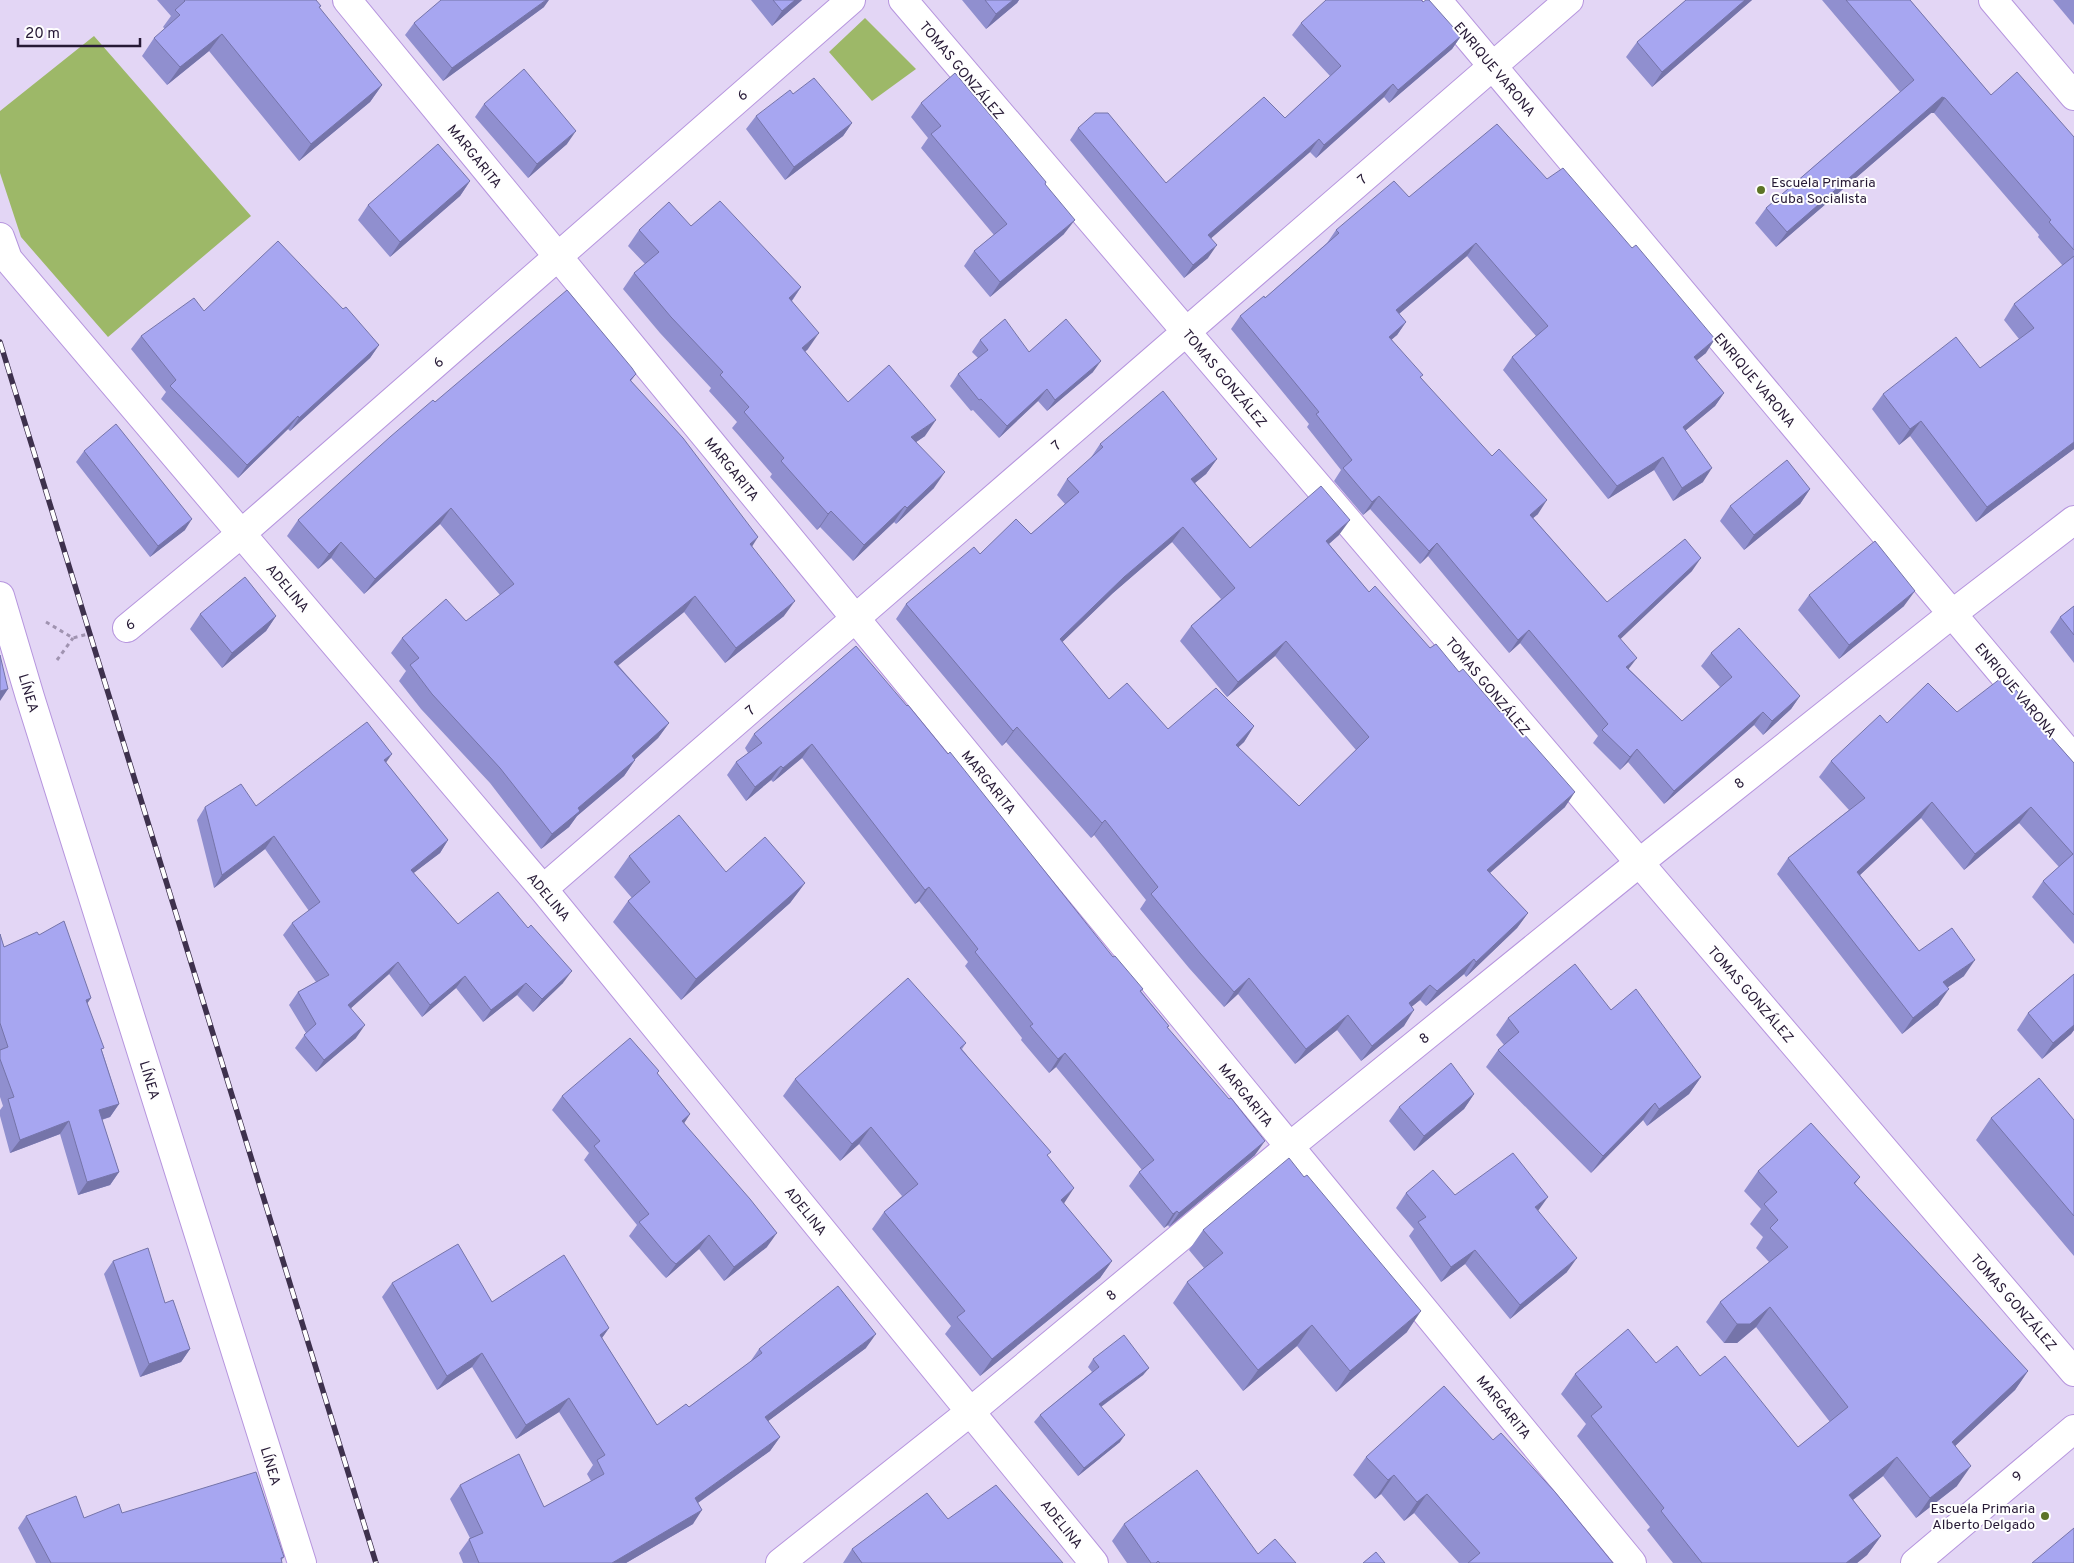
<svg xmlns="http://www.w3.org/2000/svg" width="2074" height="1563" font-family="Overpass,sans-serif">
<rect width="100%" height="100%" fill="#e3d6f5"/>
<path fill="#9db868" d="M865,18l51,51 -44,32 -43,-49z
M94,36l157,180 -143,121 -87,-100 -21,-64v-62z"/>
<g fill="none" stroke-linecap="round" stroke-linejoin="round">
<defs>
<path id="minor" d="M347,0l1285,1563
M903,0l1171,1372
M1437,0l637,759
M1993,0l81,96
M0,237l8,22 535,630 551,674
M0,596l30,101 272,866
M127,628l115,-95 609,-533
M543,889l1026,-889
M780,1563l190,-151 319,-265 350,-284 313,-249 122,-94
M1915,1563l159,-134"/>
</defs>
<use href="#minor" stroke="#b695de" stroke-width="30"/>
<path stroke="#a093b0" stroke-width="3" stroke-dasharray="4 4" stroke-linecap="butt" d="M46,622l27,16 19,-5
M57,660l16,-22"/>
<use href="#minor" stroke="#fff" stroke-width="28"/>
<defs>
<path id="rail" d="M0,342l376,1221"/>
</defs>
<use href="#rail" stroke="#3e314d" stroke-width="5.5"/>
<use href="#rail" stroke="#fefefe" stroke-width="4" stroke-dasharray="11" stroke-linecap="butt"/>
</g>
<path fill="#908fcf" fill-rule="evenodd" d="M157,0h159l3,8 63,77 -12,17 -71,59 -90,-110 -42,34 -25,-29 12,-18 11,-9 -2,-2 8,-11z
M751,0h51l-30,26z
M962,0h57l-2,3 -31,26z
M1686,0h66l-100,87 -26,-30 11,-15z
M1822,0h88l81,95 83,42v312l-98,73 -66,-86 -11,9 -27,-36 11,-15 97,-26 39,-29 -15,-19 10,-16 49,-38 -25,-29 1,-2 -105,-122h-3l-155,134 -21,-24 11,-15 134,-116z
M2053,0h21v25z
M544,7l-101,74 -38,-46 9,-12z
M1301,23l160,13 -9,13 -63,54 -5,-6 -68,61 -6,-6 -99,86 -3,20 -24,20 -114,-138 8,-12 88,55 119,-65 45,-42 -38,-41z
M793,94l59,29 -9,13 -58,44 -39,-51 10,-13z
M921,103l125,79 -1,2 19,50 -74,63 -26,-31 10,-15 20,-16 -73,-87 7,-10 -17,-21z
M484,104l83,40 -39,34 -53,-61z
M1547,179l159,174 -10,7 28,33 -9,13 -30,25 18,51 -30,19 -19,-31 -46,29 -105,-129 9,-13 24,-21 -69,-80 -68,58 7,8 -9,13 -6,4 30,39 117,136 -5,4 74,84 85,-31 -72,68 9,30 53,52 38,-34 -19,-21 10,-13 89,43 -9,13 -28,26 -9,-10 -90,79 -36,-42 -8,8 -27,-27 5,-7 -78,-93 -11,10 -81,-97 -8,8 -50,-55 -7,6 -29,-34 7,-11 -34,-43 2,-3 -78,-95 9,-13 25,-18 62,-55 9,-13 73,-33z
M470,181l-10,15 -70,61 -32,-37 10,-15z
M691,226l110,61 -9,14 16,48 -3,3 43,50 77,34 -9,6 18,46 -38,36 -2,-2 -41,39 -33,-34 -3,3 -47,-53 2,-3 -40,-46 5,-6 -28,-31 2,-3 -51,-55 -37,-44 11,-16 11,-9 -17,-18 11,-16z
M343,309l36,36 -9,13 -80,73 -2,-2 -50,49 -77,-79 5,-7 -35,-43 10,-13 63,-25z
M980,340l49,12 64,20 -46,39 -9,-10 -39,37 -26,-28 -2,1 -21,-25 8,-12 20,-16 -6,-6z
M636,374l-5,7 121,165 32,70 -59,47 -41,-51 -66,53 51,58 -11,15 -24,22h1l-11,16 -47,40 -8,11 -28,22 -51,-66 -69,-74 -22,-28 7,-10 -15,-18 11,-15 64,-17 34,-26 -60,-71 -76,70 -33,-36 -13,11 -31,-33 11,-16 137,-118z
M1100,444l117,15 -11,15 -11,9 55,65 89,-13 -10,9 40,48 196,215 -75,66 38,40 -11,15 -51,49 -2,-3 -38,32 -6,-6 -9,7 -7,19 -43,35 -24,-31 -42,34 -57,-70 -14,13 -35,-39 -49,-59 6,-9 -52,-65 -3,3 -85,-96 -4,4 -106,-127 10,-15 74,-50 51,-20 34,-30 -8,-9 10,-16 23,-20zM1172,542l49,57 -30,27 -11,15 47,56 48,-41 81,94 -57,56 -61,-59 6,-5 10,-16 -86,3 -59,-30 -47,-57 51,-49z
M84,451l101,79 -35,27 -74,-95z
M1810,489l-10,15 -56,46 -24,-29 10,-15z
M1809,595l95,11 -65,53 -41,-49z
M2074,606v57l-24,-31 10,-15z
M200,614l76,2 -10,15 -44,37 -32,-39z
M856,646l257,311 30,32 -2,2 28,35 -2,1 88,128 -86,72 -1,-2 -4,3 -35,-42 10,-14 3,-2 -86,-103 -7,6 -28,-33 1,-2 -57,-72 3,-4 -49,-61 -4,3 -113,-146 -29,24 -2,-2 -25,21 -19,-26 9,-13 12,-9 -3,-5 9,-14z
M1957,712l94,25 23,26v181l-42,-47 11,-16 16,-14 -40,-44 -55,47 -43,-52 -61,57 59,76 45,25 -16,11 -10,18 -36,29 -125,-160 11,-16 61,-48 -30,-33 12,-16 56,-38z
M386,763l62,77 -8,13 -27,20 45,51 105,59 -30,29 -16,-17 -34,27 -27,-34 -34,29 -33,-43 -38,34 5,30 -40,34 -21,-24 11,-15 -17,-28 9,-13 18,-10 -33,-47 9,-12 17,-12 -44,-62 -51,39 -17,-68 8,-13 51,-1z
M629,856l97,16 79,11 -15,20 -109,97 -68,-78 15,-21 4,-3 -18,-21z
M0,934l4,13 35,-12 52,63 -4,5 32,101 -9,13 -8,3 17,52 -9,13 -32,10 -18,-61 -50,19 -10,-37v-6l3,-4 -3,-9z
M2074,974v56l-3,4 -29,25 -25,-29 11,-17z
M1611,1010l90,67 -12,17 -42,32 -4,-6 -52,53 -105,-106 12,-17 6,-5 -8,-10 12,-17z
M966,1043l-4,6 86,107 16,48 48,57 -12,17 -120,98 -35,-42 6,-8 -79,-97 12,-17 18,-16 -43,-52 -19,17 -57,-65 12,-17z
M659,1071l-2,2 33,41 -6,9 83,124 -43,34 -25,-32 -33,29 -4,-4 -33,-38 8,-11 -53,-65 5,-7 -37,-43 10,-14z
M1474,1094l-10,15 -50,42 -25,-30 10,-14z
M1991,1118l83,2v136l-98,-116z
M1758,1171l102,6 -5,7 173,187 -13,19 -60,56 2,40 -41,32 -33,-42 -30,24 28,36 -14,19 -10,8h-184l-26,-33 3,-3 -73,-91 9,-12 -25,-30 14,-20 81,-11 44,13 98,71 32,-25 -74,-95 -19,16h-13l-18,-21 14,-20 49,-40 -13,-14 7,-11 -13,-13 11,-15 -17,-18z
M1304,1177l103,155 -71,60 -39,-46 -54,45 -70,-88 14,-21 17,-14 -15,-18 14,-20z
M1406,1193l49,2 83,16 29,61 -57,47 -45,-55 -24,18 -32,-46 5,-7 -18,-21z
M113,1261l52,42 25,46 -9,13 -41,15 -36,-103z
M392,1283l100,19 117,26 -7,10 55,87 32,-18 61,-45 9,-13 107,-1 -98,73 12,16 -10,14 -72,52 -5,21 -67,39h-163l-4,-10 11,-15 -20,-39 10,-14 84,22 47,-26 -4,-7 6,-9 -34,-53 -43,27 -44,-72 -35,23 -55,-93z
M1093,1359l56,9 -6,7 -42,32 19,35 -42,34 -44,-54 6,-7 52,-43 -4,-5z
M1493,1440l120,123h-154l-45,-50 -10,8 -23,-27 -6,5 -22,-24 13,-18z
M122,1513l162,44 -3,4 1,2h-246l-18,-35 8,-12 58,2z
M948,1519l115,44h-220l9,-14z
M1124,1524l134,30 38,9h-169l-15,-22z"/>
<path fill="#7574a9" d="M546,0h3l-5,7 -101,74 9,-13z
M795,0h7l-30,26 10,-15z
M1013,0h6l-2,3 -31,26 10,-15z
M1745,0h7l-100,87 10,-15z
M222,34l-13,17 -42,34 13,-18z
M1461,36l-9,13 -63,54 9,-13z
M1393,84l-9,13 -68,61 8,-13z
M382,85l-12,17 -71,59 12,-17z
M1942,97l3,1 -11,15h-3l-155,134 11,-15z
M852,123l-9,13 -58,44 9,-13z
M576,131l-9,13 -39,34 9,-14z
M1319,139l-9,13 -110,96 8,-13z
M470,181l-10,15 -70,61 10,-15z
M1075,220l-11,14 -74,63 10,-15z
M1476,243l-9,13 -80,68 9,-14z
M1217,245l-9,13 -24,20 9,-13z
M801,287l-11,16 -1,-5z
M1406,322l-9,13 -17,15 9,-13z
M819,333l-11,16 -18,15 12,-16z
M1715,339l-9,14 -21,17 9,-13z
M379,345l-9,13 -80,73 9,-13z
M1101,361l-8,11 -46,39 8,-11z
M1047,389l-9,12 -39,37 8,-12z
M1724,393l-9,13 -41,34 9,-13z
M298,416l-10,13 -50,49 9,-13z
M936,420l-11,16 -25,17 11,-16z
M1921,421l-11,15 -11,9 11,-16z
M2074,442v7l-98,73 11,-15z
M1663,457l-9,13 -46,29 9,-13z
M1217,459l-11,15 -25,20 10,-15z
M1712,468l-9,14 -30,19 9,-13z
M945,472l-11,16 -38,36 11,-16z
M1810,489l-10,15 -56,46 10,-15z
M1379,496l-9,13 -7,6 9,-13z
M1547,500l-9,14 -17,14 9,-13z
M905,506l-11,16 -41,39 11,-16z
M451,508l-11,16 -76,70 11,-15z
M831,511l-11,16 -3,3 11,-16z
M192,519l-7,11 -35,27 8,-11z
M1350,520l-11,15 -24,21 11,-15z
M1183,527l-11,15 -59,51 -64,62 11,-16 64,-62z
M758,537l-10,16 2,-9z
M341,542l-10,16 -13,11 11,-15z
M1437,543l-9,13 -8,8 9,-13z
M1701,558l-9,13 -83,79 9,-14z
M1915,591l-11,15 -65,53 10,-14z
M695,596l-11,16 -80,65 10,-15z
M795,601l-11,15 -59,47 11,-15z
M276,616l-10,15 -44,37 10,-15z
M1529,630l-9,13 -11,10 9,-13z
M1286,641l-11,15 -48,41 11,-15z
M1637,658l-10,13 -1,-4z
M8,689l-8,12v-10z
M1800,696l-9,13 -28,26 9,-14z
M1763,712l-9,13 -90,79 10,-13z
M669,723l-11,15 -37,34 11,-16z
M1254,726l-10,16 -19,18 11,-15z
M1017,727l-11,15 -4,4 11,-15z
M812,744l-10,14 -29,24 10,-14z
M1637,749l-9,13 -8,8 10,-13z
M392,754l-9,13 1,-7z
M635,760l-11,16 -47,40 -8,11 -28,22 11,-15 26,-26z
M781,766l-10,14 -25,21 9,-14z
M1575,792l-10,15 -89,78 11,-15z
M1932,802l-11,16 -75,70 11,-16z
M2031,807l-12,16 -55,47 11,-16z
M1105,820l-11,15 -3,3 11,-15z
M274,836l-9,13 -51,39 8,-13z
M448,840l-8,13 -38,29 9,-12z
M805,883l-15,20 -109,97 15,-21z
M929,887l-10,14 -4,3 10,-14z
M1528,913l-11,15 -51,49 10,-15z
M1474,959l-10,15 -38,32 11,-15z
M1975,960l-11,16 -32,22 11,-16z
M398,962l-9,12 -49,44 8,-13z
M572,971l-9,12 -30,29 9,-13z
M465,976l-9,12 -34,29 8,-12z
M1249,978l-11,16 -14,13 10,-15z
M526,983l-9,12 -34,27 8,-12z
M1430,985l-10,15 -22,18 11,-15z
M1949,989l-11,16 -36,29 11,-16z
M91,998l-9,13 4,-11z
M1414,1010l-10,16 -43,35 11,-15z
M1348,1015l-11,15 -42,34 11,-15z
M365,1025l-9,13 -40,34 8,-12z
M2074,1025v5l-3,4 -29,25 11,-16z
M1065,1053l-9,14 -7,6 9,-14z
M1701,1077l-12,17 -42,32 12,-17z
M1474,1094l-10,15 -50,42 10,-15z
M1655,1103l-12,17 -52,53 12,-17z
M119,1104l-9,13 -20,6 9,-13z
M690,1114l-9,14 1,-7z
M69,1121l-9,13 -50,19 10,-13z
M871,1127l-12,17 -19,17 12,-17z
M1265,1141l-10,14 -86,72 10,-14z
M119,1172l-9,13 -32,10 9,-13z
M1074,1188l-11,17 -2,-5z
M1548,1197l-10,14 -3,-4z
M1177,1211l-9,14 -4,3 9,-14z
M777,1233l-10,14 -43,34 10,-14z
M709,1235l-10,14 -33,29 10,-14z
M1475,1250l-10,14 -24,18 10,-15z
M1577,1258l-10,14 -57,47 10,-14z
M1112,1261l-12,17 -120,98 12,-17z
M1770,1307l-14,20 -19,16h-13l13,-19z
M1421,1311l-14,21 -71,60 14,-21z
M1312,1325l-15,21 -54,45 15,-21z
M609,1328l-10,14 1,-7z
M876,1334l-10,14 -111,83 10,-14z
M190,1349l-9,13 -41,15 9,-13z
M482,1353l-10,14 -35,23 10,-14z
M1149,1368l-6,7 -49,37 5,-8z
M2028,1371l-13,19 -77,72 14,-20z
M569,1398l-10,14 -43,27 10,-14z
M1125,1435l-5,7 -42,34 6,-8z
M780,1437l-10,14 -85,61 10,-14z
M1897,1457l-14,19 -48,38 14,-19z
M1971,1466l-14,20 -41,32 14,-20z
M1394,1475l-13,19 -6,5 13,-19z
M1427,1494l-13,19 -10,8 13,-19z
M702,1510l-9,14 -67,39h-14z
M1881,1536l-14,19 -10,8h-11z"/>
<path fill="#a7a6f1" stroke="#7574a9" fill-rule="evenodd" d="M184,0h132l5,6 -2,1 63,78 -71,59 -89,-110 -42,33 -26,-29 26,-23 -5,-5 10,-9z
M441,0h105l-94,68 -38,-45z
M773,0h22l-13,11z
M985,0h28l-17,14z
M1326,0h95l2,2 3,-2h3l32,36 -63,54 -5,-6 -69,61 -5,-6 -111,96 9,10 -24,20 -115,-137 17,-15h13l58,70 98,-86 21,21 56,-52 -40,-43z
M1686,0h59l-83,72 -25,-30z
M1846,0h64l81,95 26,-23 57,65v113l-25,-28 2,-2 -106,-122 -3,-1 -155,135 -21,-24 148,-128z
M524,69l52,62 -39,33 -53,-60z
M955,73l91,109 -1,2 30,36 -75,62 -26,-31 33,-27 -76,-90 10,-8 -20,-23z
M814,78l38,45 -58,44 -38,-51 34,-26 3,4z
M1497,124l50,55 16,-11 69,80 4,-3 79,94 -21,18 30,36 -41,34 29,41 -30,20 -19,-31 -46,29 -105,-129 36,-31 -72,-83 -80,67 10,12 -17,15 34,38 -3,2 72,79 7,-7 48,51 -17,15 77,87 78,-63 16,19 -83,78 19,22 -11,9 56,54 50,-44 -21,-24 28,-25 61,68 -28,25 -9,-9 -89,79 -37,-42 -7,8 -28,-27 6,-6 -79,-94 -11,10 -81,-97 -8,8 -50,-55 -7,6 -29,-34 9,-8 -36,-46 3,-2 -79,-96 24,-20 1,2 74,-65 -3,-3 58,-49 15,16z
M438,144l32,37 -70,61 -32,-37z
M720,201l81,86 -12,11 30,35 -17,15 46,54 41,-37 47,55 -25,17 34,35 -38,36 -2,-2 -41,39 -33,-34 -3,3 -47,-53 3,-3 -40,-46 5,-5 -29,-32 3,-3 -52,-55 -37,-44 25,-21 -20,-22 30,-28 22,24z
M278,241l65,68 3,-2 33,38 -80,73 -1,-2 -51,49 -77,-79 6,-6 -35,-44 53,-38 10,13z
M2074,256v186l-87,65 -66,-86 -11,8 -27,-35 73,-57 24,31 54,-40 -20,-24z
M567,290l65,78 4,6 -6,6 53,58 75,99 -8,7 45,57 -59,47 -41,-52 -81,66 55,61 -37,33 3,4 -57,48 2,3 -28,23 -52,-66 -68,-74 -22,-29 9,-7 -17,-20 44,-39 20,22 48,-37 -63,-76 -76,71 -34,-37 -12,12 -31,-34 92,-83 43,-37 2,2z
M1005,319l24,33 37,-33 35,42 -46,39 -8,-11 -40,37 -26,-27 -2,1 -21,-26 30,-24 -8,-10z
M1163,391l54,68 -26,20 59,69 71,-62 29,34 -24,21 43,51 6,-6 55,62 6,-4 23,28 4,-3 37,43 2,-3 73,83 -88,78 41,43 -52,49 -2,-3 -37,32 -7,-6 -21,18 5,7 -42,36 -24,-31 -42,34 -57,-71 -15,14 -34,-39 -49,-59 7,-7 -53,-67 -3,3 -85,-96 -4,4 -107,-127 68,-57 6,7 36,-35 15,15 48,-42 -12,-13 36,-32 -3,-3zM1183,527l52,61 -44,38 47,56 48,-41 83,96 -70,69 -63,-61 18,-19 -38,-38 -48,41 -41,-46 -18,16 -49,-60 64,-62z
M116,424l76,95 -34,27 -74,-95z
M1787,460l23,29 -56,46 -24,-29z
M1875,541l40,50 -66,54 -40,-50z
M245,577l31,39 -44,37 -32,-39z
M2074,606v29l-14,-18z
M856,646l51,60 1,-1 40,49 2,-2 163,205 2,-1 28,33 -3,2 29,35 -2,1 62,72 2,-1 34,43 -86,72 -2,-2 -4,3 -34,-42 15,-12 -89,-107 -7,6 -28,-33 3,-2 -58,-72 3,-3 -49,-62 -4,3 -113,-146 -29,24 -2,-2 -26,21 -19,-25 26,-19 -8,-9z
M0,655l8,34 -8,2z
M2005,675l46,62 23,26v152l-31,-34 30,-27 -42,-47 -56,47 -43,-52 -75,70 62,79 33,-23 23,32 -32,22 6,7 -36,29 -125,-160 77,-60 -34,-37 49,-46 7,8 41,-40 29,29z
M367,722l25,32 -8,6 64,80 -37,30 47,54 40,-32 30,36 3,-3 41,46 -30,28 -16,-16 -35,27 -26,-34 -35,29 -32,-43 -50,43 17,20 -41,35 -20,-25 12,-11 -18,-32 31,-17 -37,-52 28,-21 -46,-66 -52,39 -17,-68 36,-23 15,22z
M679,815l47,57 39,-35 40,46 -109,96 -68,-78 22,-19 -21,-26z
M64,921l27,77 -5,2 18,48 -3,1 18,55 -20,6 20,62 -32,10 -18,-61 -49,19 -12,-41 6,-2 -14,-38v-9l8,-3 -8,-24v-89l4,13 33,-15 2,3z
M1575,964l36,46 25,-21 65,88 -42,32 -4,-6 -52,53 -105,-106 21,-18 -11,-14z
M2074,974v51l-21,18 -25,-30z
M908,978l58,65 -6,5 91,104 -4,3 27,33 -13,12 51,61 -120,98 -35,-42 8,-6 -81,-99 34,-28 -47,-57 -19,17 -57,-65z
M630,1038l29,33 -2,2 33,41 -8,7 68,78 27,34 -43,34 -25,-32 -33,29 -5,-4 -32,-38 10,-8 -55,-68 6,-5 -38,-45z
M1451,1063l23,31 -50,42 -25,-29z
M2039,1078l35,42v96l-83,-98z
M1811,1123l49,54 -6,6 174,188 -76,71 19,24 -41,32 -33,-41 -48,38 32,41 -35,27h-144l-41,-52 3,-3 -73,-92 11,-9 -27,-33 53,-45 28,34 21,-17 23,30 25,-20 73,91 50,-40 -78,-100 -20,17h-13l-17,-22 68,-55 -18,-19 8,-8 -14,-16 13,-12 -19,-21z
M1513,1153l35,44 -13,10 42,51 -57,47 -45,-55 -24,17 -33,-45 8,-5 -20,-24 27,-23 22,25z
M1289,1158l15,19 3,-2 114,136 -71,60 -38,-46 -54,45 -71,-88 36,-29 -20,-23z
M458,1244l34,58 72,-47 45,73 -9,7 57,90 29,-21 3,3 73,-54 -3,-4 79,-63 38,48 -111,83 15,20 -85,61 7,12 -90,53h-133l-10,-24 14,-6 -23,-48 59,-31 25,53 60,-33 -7,-14 8,-5 -36,-57 -43,27 -44,-72 -35,23 -55,-93z
M148,1248l17,55 8,-3 17,49 -41,15 -36,-103z
M1124,1335l25,33 -50,36 26,31 -41,33 -44,-53 59,-48 -6,-8z
M1444,1386l49,54 8,-7 54,59 58,71h-145l12,-10 -53,-59 -10,8 -23,-27 -6,5 -22,-23z
M1197,1470l61,84 17,-15 21,24h-136l-2,-2 -2,2h-5l-27,-39z
M256,1472l28,85 -3,1 1,5h-231l-25,-47 50,-20 8,22 35,-14 3,9z
M996,1485l67,78h-201l-10,-14 75,-56 21,26z
M2074,1528v35h-42z
M1376,1552l9,11h-22z"/>
<g fill="#5d7426" stroke="#fefefe" stroke-width="2">
<circle cx="1761" cy="190" r="5"/>
<circle cx="2045" cy="1516" r="5"/>
</g>
<g text-anchor="middle" stroke-width="4" stroke-linejoin="round" paint-order="stroke">
<g font-size="14" fill="#261935" stroke="#fefefe">
<text transform="translate(1495 69) rotate(50)" y="5">ENRIQUE VARONA</text>
<text transform="translate(962 70) rotate(50)" y="5">TOMAS GONZÁLEZ</text>
<text transform="translate(742 95) rotate(-41)" y="5">6</text>
<text transform="translate(475 156) rotate(51)" y="5">MARGARITA</text>
<text transform="translate(1362 179) rotate(-41)" y="5">7</text>
<text transform="translate(438 362) rotate(-41)" y="5">6</text>
<text transform="translate(1225 378) rotate(50)" y="5">TOMAS GONZÁLEZ</text>
<text transform="translate(1755 380) rotate(50)" y="5">ENRIQUE VARONA</text>
<text transform="translate(1056 445) rotate(-41)" y="5">7</text>
<text transform="translate(732 469) rotate(51)" y="5">MARGARITA</text>
<text transform="translate(288 588) rotate(50)" y="5">ADELINA</text>
<text transform="translate(130 624) rotate(-29)" y="5">6</text>
<text transform="translate(1488 686) rotate(50)" y="5">TOMAS GONZÁLEZ</text>
<text transform="translate(2016 690) rotate(50)" y="5">ENRIQUE VARONA</text>
<text transform="translate(29 693) rotate(73)" y="5">LÍNEA</text>
<text transform="translate(750 710) rotate(-41)" y="5">7</text>
<text transform="translate(989 782) rotate(51)" y="5">MARGARITA</text>
<text transform="translate(1739 783) rotate(-38)" y="5">8</text>
<text transform="translate(549 897) rotate(50)" y="5">ADELINA</text>
<text transform="translate(1751 994) rotate(49)" y="5">TOMAS GONZÁLEZ</text>
<text transform="translate(1424 1038) rotate(-39)" y="5">8</text>
<text transform="translate(150 1080) rotate(73)" y="5">LÍNEA</text>
<text transform="translate(1246 1095) rotate(51)" y="5">MARGARITA</text>
<text transform="translate(806 1211) rotate(51)" y="5">ADELINA</text>
<text transform="translate(1111 1295) rotate(-40)" y="5">8</text>
<text transform="translate(2014 1302) rotate(49)" y="5">TOMAS GONZÁLEZ</text>
<text transform="translate(1504 1407) rotate(51)" y="5">MARGARITA</text>
<text transform="translate(271 1466) rotate(73)" y="5">LÍNEA</text>
<text transform="translate(2017 1476) rotate(-40)" y="5">9</text>
<text transform="translate(1062 1524) rotate(51)" y="5">ADELINA</text>
</g>
<g font-size="14" fill="#261935" stroke="#fefefe" text-anchor="start">
<text x="1771" y="187">Escuela Primaria<tspan x="1771" dy="16">Cuba Socialista</tspan></text>
<text x="2035" y="1513" text-anchor="end">Escuela Primaria<tspan x="2035" dy="16">Alberto Delgado</tspan></text>
</g>
</g>
<path d="M18 38v8h122v-8" fill="none" stroke="#261935" stroke-width="2.5"/>
<text x="25" y="38" font-size="15" fill="#261935" stroke="#fefefe" stroke-width="4" paint-order="stroke">20 m</text>
</svg>
